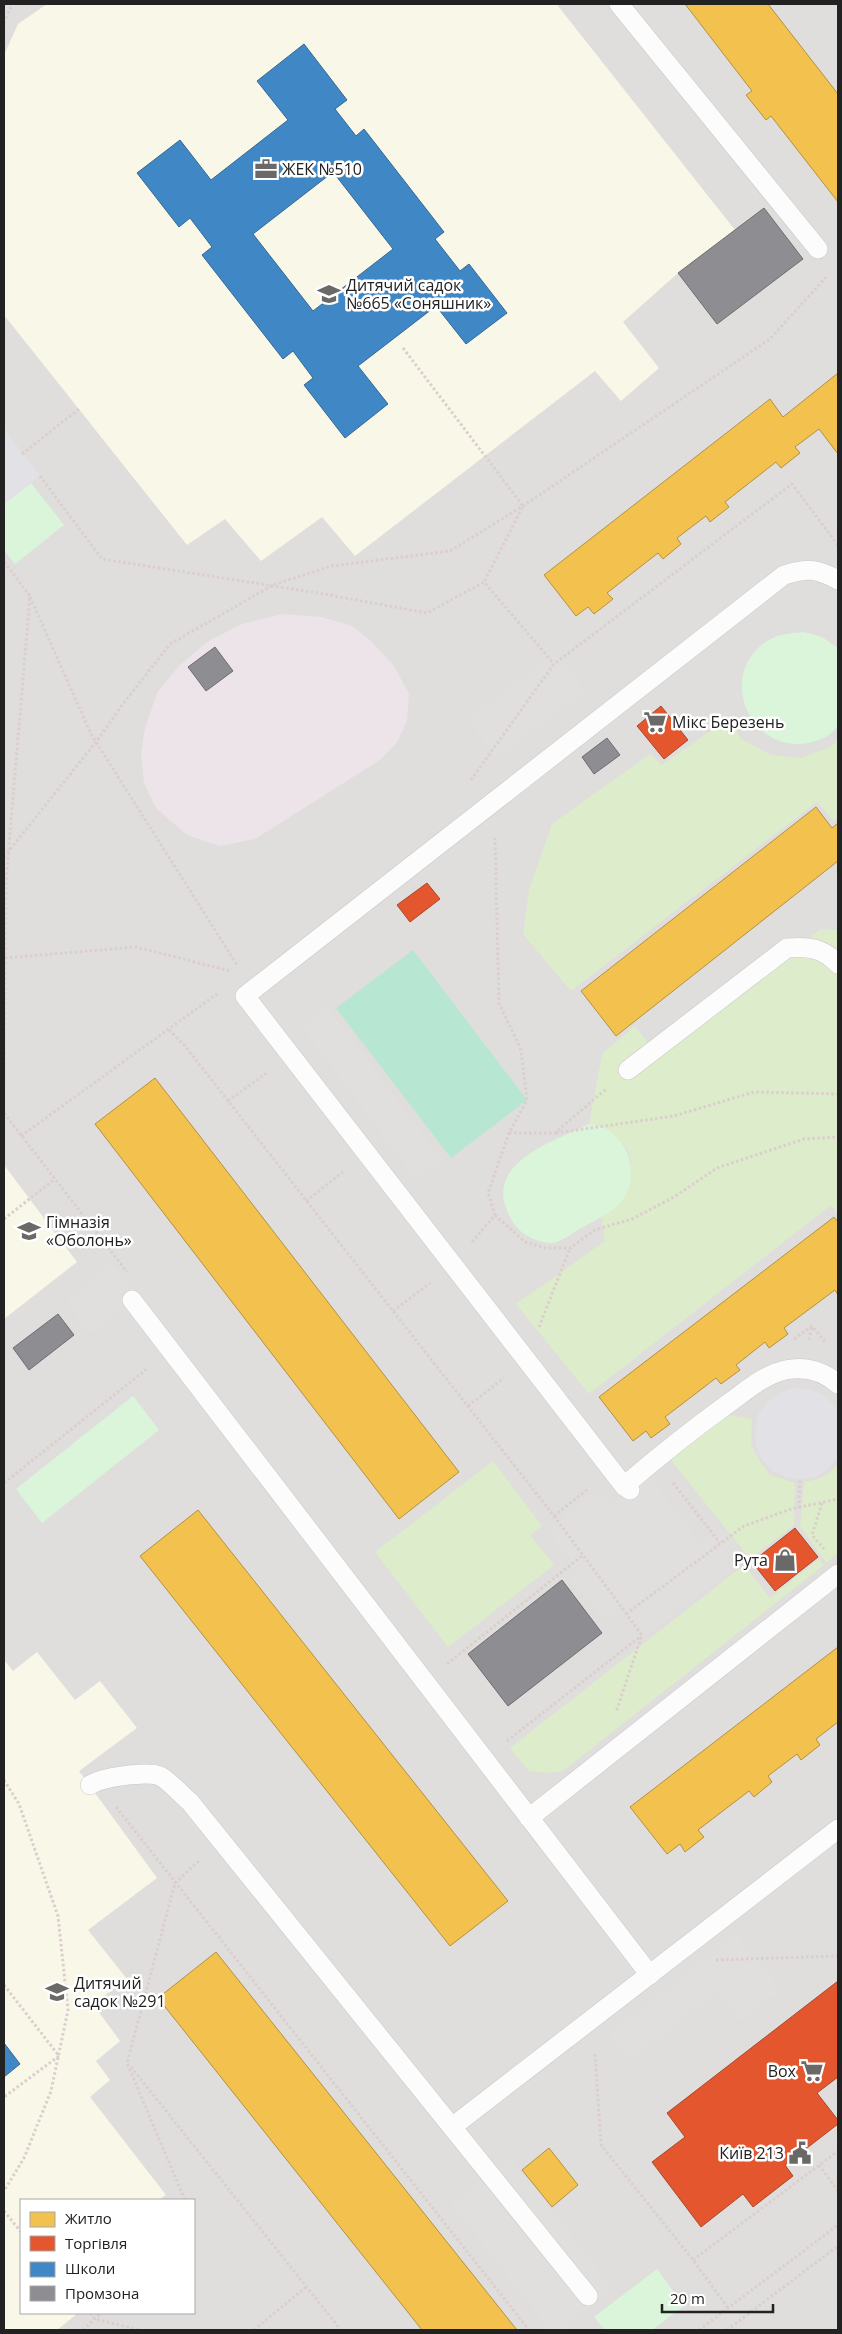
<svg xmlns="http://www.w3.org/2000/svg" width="842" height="2334" font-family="'Open Sans',sans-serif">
<rect width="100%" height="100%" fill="#f0eeeb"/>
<path fill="#dfdedc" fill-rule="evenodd" d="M4,4h834v2326h-834zM21,2200h173v113h-173z"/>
<path fill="#ede4e9" d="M282,614l39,3 31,9 19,15 23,25 15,28 -2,27 -10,21 -17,18 -125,79 -35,7 -33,-11 -31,-27 -12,-25 -3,-29 4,-26 12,-35 22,-27 28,-24 35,-18z"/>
<path fill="#f8f7e8" d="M47,4h513l-2,2 177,224 -57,43 -55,49 36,46 -38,33 -26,-30 -240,185 -33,-39 -61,44 -36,-42 -38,26 -183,-230v-260l14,-31z
M4,1165l73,97 -73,57z
M37,1652l38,48 25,-19 37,47 -58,43 78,107 -69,52 39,49 -34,25 27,37 -24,20 14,19 -20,17 76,98 -8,5h-137v113h57l-21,17h-53v-670l9,11z"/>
<path fill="#ddeccb" d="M729,718l12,21 30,16 30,3 29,-11 8,-6v76l-4,4 -17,-19 -246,189 -48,-57 6,-44 23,-66 98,-70 12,11z
M821,929l17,1v284l-7,-9 -242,189 -73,-90 89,-63 -4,-25c17,-10 15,-12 22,-30 2,-6 8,-15 8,-22 -1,-23 -23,-35 -42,-40l13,-70 33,-28 22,28z
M721,1414l31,5 -1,26 10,18 9,12 25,8 -1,42 -44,34 -83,-104z
M493,1461l49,65 -12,9 24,30 -106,82 -73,-95z
M838,1464v89l-12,10 -26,-37 4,-44c15,-2 25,-7 34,-18z
M819,1559l5,6 -261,206 -19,2 -15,-2 -19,-23 234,-183 26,33z"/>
<path fill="#daf5da" d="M31,483l33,42 -49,39 -11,-14v-46z
M804,632l18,5 16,11v78c-7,10 -18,14 -29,17 -60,11 -93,-69 -42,-102 11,-7 24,-8 37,-9z
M589,1124c5,1 10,2 15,4 24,11 35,45 21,68 -9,16 -30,24 -46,33 -8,5 -20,15 -30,14 -17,-2 -31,-10 -39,-26 -29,-54 43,-75 79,-93z
M133,1396l26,34 -117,93 -26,-34z
M657,2269l27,37 -32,24h-47l-11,-13z"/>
<path fill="#b7e6d2" d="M413,950l114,150 -76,58 -115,-150z"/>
<path fill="#e0dfde" d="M557,653l28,38 -89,67 -28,-38z
M328,1008l115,153 -26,19 -115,-153z
M111,1265l26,32 -47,37 -25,-32z
M648,1476l53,68 22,-16 23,30 -103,79 -22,-30 -17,14 -35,-44 9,-7 -30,-39 51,-41 12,15z
M737,1935l43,55 -40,32 -23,-29 -88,67 -20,-26z
M510,2157l103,132 -53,41h-10l-99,-127z"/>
<path fill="#e2e1e5" d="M4,429l36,47 -36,28z
M794,1388l15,1 14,5 15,15v48l-11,13 -12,7 -15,2 -15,-2 -13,-7 -10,-11 -6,-14 -1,-15 3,-15 9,-13 12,-9z"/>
<path fill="#f2c14e" stroke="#b49141" d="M685,4h83l70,90v108l-67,-86 -5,4 -20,-25 6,-4z
M838,373v81l-19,-25 -24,18 5,6 -19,15 -5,-6 -51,40 4,5 -19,15 -4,-6 -29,22 4,6 -18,15 -5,-6 -51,40 6,6 -19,15 -6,-7 -12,9 -32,-41 226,-176 13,18z
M816,807l16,21 6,-5v38l-222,175 -35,-45z
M155,1078l304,394 -60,47 -304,-395z
M834,1217l4,5v73l-3,-5 -51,38 4,6 -19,14 -4,-6 -29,23 4,5 -19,14 -5,-6 -51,39 5,7 -19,14 -5,-7 -13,10 -34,-44z
M198,1510l310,391 -58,45 -310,-390z
M838,1647v75l-22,17 4,6 -19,15 -4,-6 -29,22 4,6 -18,15 -5,-6 -51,39 6,7 -19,15 -5,-8 -13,10 -37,-47z
M216,1952l301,378h-95l-264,-332z
M549,2148l29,37 -26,22 -30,-37z"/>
<path fill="#e4572e" stroke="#aa472a" d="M661,706l27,34 -24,19 -27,-33z
M427,883l13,16 -30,23 -13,-17z
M795,1528l23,29 -43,34 -23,-29z
M838,1981v96l-21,16 21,27v4l-53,41 8,11 -40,31 -10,-13 -42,33 -49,-65 33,-25 -18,-24z"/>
<path fill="#3f88c5" stroke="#366994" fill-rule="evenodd" d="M304,44l43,56 -12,9 21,27 8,-7 80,103 -9,7 25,32 9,-7 38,49 -41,31 -30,-38 -78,60 30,38 -43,34 -41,-53 9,-7 -20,-27 -10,8 -81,-104 10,-8 -22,-29 -11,9 -42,-54 43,-33 31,40 77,-60 -31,-39zM333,172l60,77 -80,62 -60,-77z
M4,2043l16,21 -16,13z"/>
<path fill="#8d8d92" stroke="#6d6d70" d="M764,208l39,51 -86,65 -39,-51z
M215,647l18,24 -27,20 -18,-24z
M607,738l13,17 -26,19 -12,-17z
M58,1314l16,21 -45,35 -16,-22z
M562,1580l40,53 -94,73 -40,-52z"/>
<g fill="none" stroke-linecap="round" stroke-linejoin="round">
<defs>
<path id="service" d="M619,4l199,245
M628,1070l159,-122c21,-2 36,0 51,16
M132,1300l518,675
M624,1486c34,-29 69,-57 105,-83 18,-13 35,-28 56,-33 20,-4 38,1 53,14
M630,1490l-6,-4 -379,-490 539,-421c24,-7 32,-7 54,5
M90,1785c12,-8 56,-14 70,-9 8,4 23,20 30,26l398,494
M529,1818l309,-244
M452,2127l386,-298"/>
</defs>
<use href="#service" stroke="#c9c8c7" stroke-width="20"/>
<path stroke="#dccecd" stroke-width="3" stroke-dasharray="2.5 2.5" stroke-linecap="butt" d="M4,23l8,-19
M403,348l120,158 -39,76
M22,454l57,-45
M40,476l62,83 216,34 109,20 57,-31 70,82
M4,562l26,34 -24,284 -2,211
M30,597l61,137 146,231
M471,780l83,-116 238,-180 46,61
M4,857l92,-115 27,-38 47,-60 103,-59 59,-19 118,-15 73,-45 247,-167 56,-62
M5,958l131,-11 94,24
M169,1030l16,16 369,470 35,-28
M228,1101l40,-29
M4,1113l123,159
M509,1133h46l51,-44
M556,1133l118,-17 80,-24 84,2
M21,1136l196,-142
M306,1201l37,-29
M495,1215l30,27 20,6h25l25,-18 37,-11 42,-22 43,-29 87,-29 34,-2
M4,1219l51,-40
M472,1242l23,-27 -7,-22 21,-60 18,-33 -6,-50 -22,-47 -4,-165
M393,1311l37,-28
M539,1327l31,-79
M794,1339l18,-13 13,16
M809,1340l3,-14
M468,1406l36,-28
M4,1483l144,-115
M673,1483l47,60
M822,1503l-10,32 12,14
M799,1508l1,-29
M554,1516l88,119 -26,77
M626,1614l118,-88 47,-17 47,-10
M447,1664l136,-109
M507,1741l134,-105
M4,1780l15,24 39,112 10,94 -17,81 -27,67 -20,33
M116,1807l413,523
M716,1960l122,-4
M4,1985l55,71 -55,41
M595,2054l6,91 92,115 35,48
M131,2067l210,263
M819,2165l19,26
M185,2200l-58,-137 48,-180 25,-23
M4,2211l17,21
M693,2260l145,-109
M90,2313l5,6 44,11
M83,2330l18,-17
M254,2330l52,-43
M699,2330l139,-105
M727,2330l111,-84"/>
<use href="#service" stroke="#fdfcfc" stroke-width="19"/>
</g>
<defs>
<symbol id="office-bare" viewBox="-9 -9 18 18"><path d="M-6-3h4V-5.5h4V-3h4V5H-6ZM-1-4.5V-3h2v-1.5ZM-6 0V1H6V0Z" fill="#6a6968" stroke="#fff" stroke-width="2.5" paint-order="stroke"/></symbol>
<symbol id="school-bare" viewBox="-9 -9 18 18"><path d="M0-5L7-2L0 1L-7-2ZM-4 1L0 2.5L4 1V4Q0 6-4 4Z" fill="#6a6968" stroke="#fff" stroke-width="2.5" paint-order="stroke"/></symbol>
<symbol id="supermarket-bare" viewBox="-9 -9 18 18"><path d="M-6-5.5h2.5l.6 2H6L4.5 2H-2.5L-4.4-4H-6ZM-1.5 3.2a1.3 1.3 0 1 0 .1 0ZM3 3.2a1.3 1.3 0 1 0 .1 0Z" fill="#6a6968" stroke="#fff" stroke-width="2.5" paint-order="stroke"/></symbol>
<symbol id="shop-bare" viewBox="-9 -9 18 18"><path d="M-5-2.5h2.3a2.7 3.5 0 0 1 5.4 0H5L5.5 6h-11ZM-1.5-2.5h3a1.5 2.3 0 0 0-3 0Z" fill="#6a6968" stroke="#fff" stroke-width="2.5" paint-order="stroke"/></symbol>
<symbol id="civic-bare" viewBox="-9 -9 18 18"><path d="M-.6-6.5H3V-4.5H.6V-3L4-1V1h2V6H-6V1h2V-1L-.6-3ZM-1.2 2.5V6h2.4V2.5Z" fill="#6a6968" stroke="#fff" stroke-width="2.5" paint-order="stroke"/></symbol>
</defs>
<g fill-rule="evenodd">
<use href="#office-bare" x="250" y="153" width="32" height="32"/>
<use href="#school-bare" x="313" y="278" width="32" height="32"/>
<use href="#supermarket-bare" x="639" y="706" width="32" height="32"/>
<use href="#school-bare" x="13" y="1215" width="32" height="32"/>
<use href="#shop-bare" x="769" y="1544" width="32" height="32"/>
<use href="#school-bare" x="41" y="1976" width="32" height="32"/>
<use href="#supermarket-bare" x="796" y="2055" width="32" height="32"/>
<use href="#civic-bare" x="784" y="2137" width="32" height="32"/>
</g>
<g text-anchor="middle" stroke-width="5" stroke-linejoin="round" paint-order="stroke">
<g font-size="16" fill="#222" stroke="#fff" text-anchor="start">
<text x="282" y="175">ЖЕК №510</text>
<text x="346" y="291">Дитячий садок<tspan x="346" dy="18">№665 «Соняшник»</tspan></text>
<text x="672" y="728">Мікс Березень</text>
<text x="46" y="1228">Гімназія<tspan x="46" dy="18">«Оболонь»</tspan></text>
<text x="768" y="1566" text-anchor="end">Рута</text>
<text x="74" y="1989">Дитячий<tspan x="74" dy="18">садок №291</tspan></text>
<text x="796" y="2077" text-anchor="end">Box</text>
<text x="784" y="2159" text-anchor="end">Київ 213</text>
</g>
</g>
<rect width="842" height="2334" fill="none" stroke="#222222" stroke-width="10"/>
<rect x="20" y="2199" width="175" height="115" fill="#ffffff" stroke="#a7a7a7"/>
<rect x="30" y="2212" width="25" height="15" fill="#f2c14e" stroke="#a7a7a7"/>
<text x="65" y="2224" font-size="15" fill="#222222">Житло</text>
<rect x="30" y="2236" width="25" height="15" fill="#e4572e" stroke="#a7a7a7"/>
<text x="65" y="2249" font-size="15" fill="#222222">Торгівля</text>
<rect x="30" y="2262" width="25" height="15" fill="#3f88c5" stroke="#a7a7a7"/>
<text x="65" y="2274" font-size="15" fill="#222222">Школи</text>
<rect x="30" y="2286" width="25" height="15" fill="#8d8d92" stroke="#a7a7a7"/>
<text x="65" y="2299" font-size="15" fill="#222222">Промзона</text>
<path d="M662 2304v8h111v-8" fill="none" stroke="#222222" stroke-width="2.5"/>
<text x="670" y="2304" font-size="15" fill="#222222" stroke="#ffffff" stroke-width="4" paint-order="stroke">20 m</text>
</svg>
